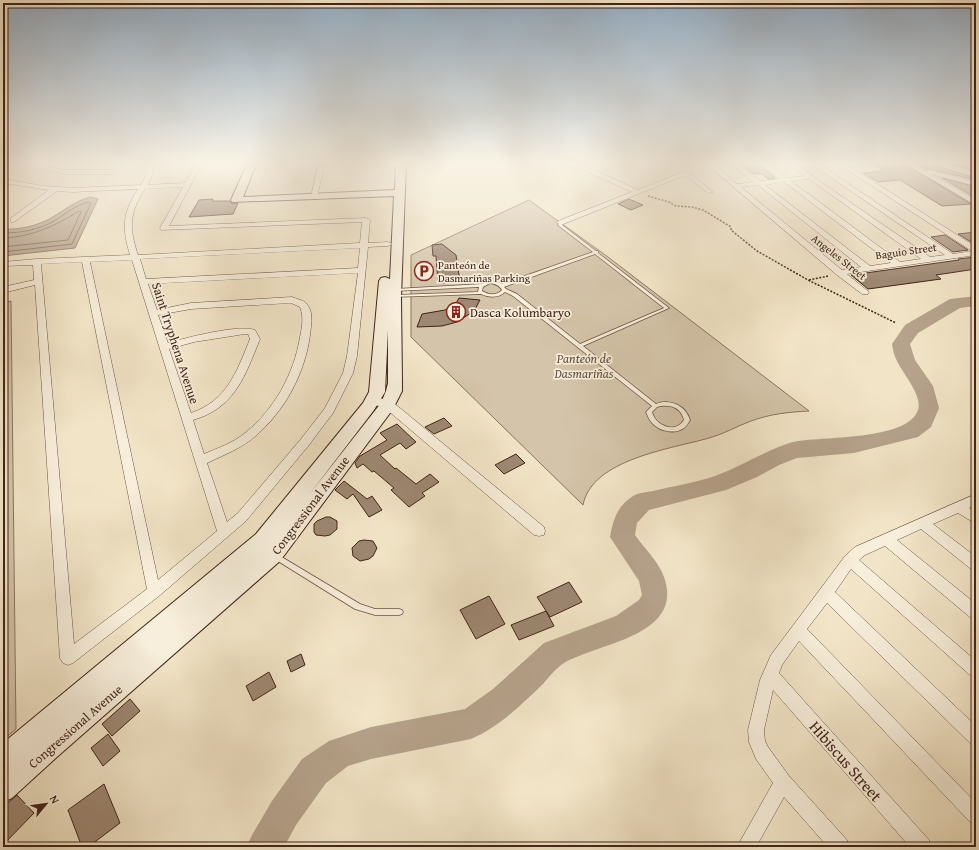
<svg xmlns="http://www.w3.org/2000/svg" width="979" height="850" font-family="'Gentium Book Plus',serif">
<rect width="100%" height="100%" fill="#f2e5c7"/>
<filter id="stains"><feTurbulence type="fractalNoise" baseFrequency=".005" numOctaves="4"/><feColorMatrix values="0 0 0 0 .2 0 0 0 0 .09 0 0 0 0 .02 0 0 0 .5 -.17"/></filter>
<radialGradient id="worn" r=".72"><stop offset=".6" stop-color="#630" stop-opacity="0"/><stop offset="1" stop-color="#630" stop-opacity=".3"/></radialGradient>
<path fill="#d4c4a9" stroke="#8b7460" d="M529,200l79,57 201,154c-20,1 -39,3 -58,10 -14,5 -27,13 -42,17 -38,11 -117,21 -126,67l-172,-168v-82z
M11,301l5,428 -13,11v-437z"/>
<path fill="#b6a38c" stroke="#88705e" d="M90,197l8,2 -23,49 -72,8v-27c16,1 34,-3 48,-11 14,-8 24,-17 39,-21z"/>
<g fill="none" stroke-linecap="round" stroke-linejoin="round">
<path stroke="#7c6452" stroke-width="1" d="M3,233c18,0 35,-3 51,-12 12,-7 21,-16 35,-19l2,1 -19,41 -69,8
M3,238c29,-1 52,-12 76,-27l2,1 -13,28 -65,7"/>
<path fill="#b6a38c" fill-rule="evenodd" d="M976,296v10l-16,2 -42,25 -8,11 5,16 18,26 6,22 -8,19 -13,10 -64,16 -57,5 -18,7 -22,12 -31,13 -77,20 -12,13 -2,12c9,13 24,27 29,42 21,59 -66,66 -100,86 -8,5 -15,14 -21,21 -22,21 -44,43 -72,55l-100,20 -23,7 -22,17 -30,42 -12,22h-38l6,-12 20,-34 30,-42 27,-18 42,-14 94,-18 28,-20 51,-46 72,-27 23,-16 3,-5 -3,-14 -29,-44c3,-17 7,-31 23,-41 5,-3 14,-4 20,-5 20,-5 42,-8 62,-15 27,-10 51,-26 78,-34 27,-6 115,-1 125,-32 5,-14 -15,-36 -21,-49 -3,-5 -4,-11 -5,-17l13,-19 45,-26z"/>
</g>
<path fill="#9e8873" stroke="#422418" d="M739,162h18l18,16 -7,1 -6,-5h-8z
M871,162h30l70,42 -29,2 -42,-26 -22,2 -15,-9 21,-2z
M914,162h9l53,16v2l-46,-11 -3,1z
M943,162h17l2,2 14,4v3z
M942,178l34,9v11z
M213,199l-1,2h18l2,3 6,-1 -5,11 -44,3 10,-17z
M629,199l14,6 -12,5 -13,-6z
M976,232v13l-18,-11z
M945,235l23,15 -15,2 -22,-15z
M442,244l14,11 4,27 -22,1 -2,-27h-3l-1,-11z
M976,257v12l-40,6 5,4 -73,10 -17,-14 108,-15 -1,-1z
M459,298l21,2 -6,11 -17,11 -15,4 -25,1 5,-13 23,-4 10,-5z
M444,418l8,8 -18,8 -9,-7z
M397,424l19,18 -10,7 -6,-6 -20,12 15,14 1,-1 20,16 14,-10 9,8 -17,11 3,3 -16,11 -18,-17 3,-2 -20,-17 -2,1 -9,-8 -6,4 -2,-5 5,-7 27,-16 -7,-7z
M516,454l9,9 -21,11 -9,-9z
M344,481l23,18 5,-3 10,14 -13,7 -16,-23 -6,5 -12,-9z
M326,517h4l7,4v8l-7,6 -5,1 -9,-1 -2,-3v-8l3,-3z
M364,540l9,1 4,7 -4,8 -4,3 -9,2 -7,-5 -1,-8 7,-7z
M569,582l13,20 -32,15 -13,-20z
M489,596l16,28 -29,15 -16,-29z
M546,611l8,15 -35,14 -8,-15z
M301,654l4,11 -14,7 -4,-11z
M269,672l7,15 -23,14 -7,-15z
M130,699l10,12 -28,25 -10,-12z
M108,734l12,17 -17,15 -12,-18z
M104,784l16,39 -32,24h-6l-14,-37z
M17,795l17,18 -31,32v-38z"/>
<g fill="none" stroke-linecap="round" stroke-linejoin="round">
<defs>
<path id="lane" d="M560,222h2v3l34,26h2v2l71,55 -86,38 73,58c14,-6 30,2 34,16 -2,3 -3,6 -6,8 -9,7 -25,3 -32,-5 -3,-3 -4,-7 -6,-11l6,-6 -139,-110 -8,-4c-7,6 -15,6 -24,2l-87,3 -2,-1 2,-1 84,-3 1,-5 -84,4 -2,-1 2,-1 87,-5c7,-4 13,-4 20,0l91,-32 -34,-26 -1,-1zM595,254l69,54 -84,36 -63,-50 -11,-5 -2,-2zM490,283c5,1 9,2 12,7 -6,6 -13,5 -20,1l1,-4zM661,406c11,-1 20,2 23,14 -9,14 -28,6 -32,-8l5,-5z
M275,553l85,51 15,5h24l3,1 1,2 -1,2 -3,1h-24l-20,-6 -82,-51 -1,-2 1,-2z"/>
<path id="street" d="M7,162h16l43,8h46l3,2 -3,2h-46z
M149,162h6l-2,11 -5,12 37,-2 12,-21h6l-34,64 197,-8 4,2 -2,23 20,-1 4,2 -4,2 -20,1 -11,109 -4,17 -20,40 -24,32 -63,76 -87,75 -86,67 -5,2 -5,-2 -3,-5 -25,-373 -32,8v-6l31,-7 -1,-15 -30,1v-4l34,-3 93,-4c-8,-27 -8,-42 8,-66l-66,3 -15,-1 -43,31h-3v-4l38,-28 -46,-7v-4l41,7 28,2 69,-3 6,-12zM183,187l-23,41 1,2 201,-8 -2,21 -222,12c-9,-27 -9,-42 7,-66zM360,248l-2,20 -212,11 -6,-20zM132,260l85,271 -59,49 -68,-318zM82,262l65,327 -73,55 -33,-380zM358,273l-11,83 -4,17 -18,35 -24,31 -63,74 -11,9 -20,-59c19,-9 38,-16 53,-31 29,-27 48,-66 51,-106 1,-7 1,-17 -5,-23 -3,-3 -9,-4 -14,-6l-101,6 -34,7 -9,-26zM291,303l9,4c4,10 2,20 0,30 -6,37 -26,73 -55,96 -12,10 -27,15 -41,21l-11,-34c42,-12 52,-44 67,-81l-5,-9c-17,-6 -69,8 -87,13l-10,-28 33,-6zM245,334h3l2,5c-13,32 -23,62 -59,74l-22,-64 25,-7z
M319,162h6l-8,35 -3,2 -3,-2z
M553,162c31,0 58,16 85,28l45,-18 9,3 21,17 -5,1 -20,-16 -5,-1 -122,49 -4,-2 1,-2 74,-29 -49,-22z
M704,162h7l26,22 16,-2 -24,-20h7l24,19 19,-2 -21,-17h8l21,16 17,-2 -19,-14h8l18,13 3,1 1,2 115,79 15,-2 -137,-93h8l137,92 19,-3 -137,-89h8l133,85v8l-129,19 22,18 -1,2h-6l-25,-19zM809,179l112,80 -21,3 -109,-81zM784,182l107,81 -21,3 -105,-81zM758,185l103,82 -19,3 -101,-83z
M902,162h8l17,10 3,-2 46,12v4l-45,-12 45,26v5z
M924,162h12l40,11v4z
M961,162l15,1v4l-14,-4z
M374,396l18,6 8,6 144,119 1,4 -1,4 -5,1 -5,-1 -142,-121 -8,-6 -14,-5 -1,-3 1,-3z
M976,494v10l-7,4 7,4v12l-18,-11 -25,11 43,33v14l-5,-2 -50,-40 -24,11 79,64v16l-5,-2 -86,-72 -20,9 -6,5 117,101v18l-5,-3 -120,-107 -16,23 141,134v19l-6,-2 -143,-140 -20,26 169,174v22l-6,-3 -171,-181 -17,24 -3,8 150,167 2,7h-21l-137,-157 -9,40 1,11 3,6 21,29 58,64 2,7h-21l-44,-50 -28,50h-19l36,-64 -17,-24 -7,-17 -1,-12 12,-50 11,-25 74,-99 10,-9z"/>
<path id="secondary" d="M248,162h9l-14,35 152,-7 1,-28h10l-5,135 1,86v8l-9,18 -113,152 -222,195 -46,42 -9,4v-30l1,-1h-1v-28l253,-209 107,-131 6,-11 10,-111 2,-3 4,-1 5,2 4,-83 -162,6 -1,-2zM388,330v53l-2,8 -5,12 -73,93 66,-86 11,-18z"/>
</defs>
<use href="#lane" stroke="#6e5444" stroke-width="1.5"/>
<use href="#street" stroke="#6e5444" stroke-width="1"/>
<use href="#secondary" stroke="#422418" stroke-width="2"/>
<path stroke="#422418" stroke-width="1.5" stroke-dasharray="2 1.5" stroke-linecap="butt" d="M648,196l21,6 7,4 16,1 11,3 28,17v3l26,21 51,29 88,43
M809,280l19,-4"/>
<use href="#lane" fill="#f7eedb" fill-rule="evenodd"/>
<use href="#street" fill="#f7eedb" fill-rule="evenodd"/>
<use href="#secondary" fill="#f7eedb" fill-rule="evenodd"/>
</g>
<linearGradient id="sky" x2="0" y2="1"><stop stop-color="#94adc3"/><stop offset="0.58" stop-color="#f9f3e6"/><stop offset="1" stop-color="#f9f3e6" stop-opacity="0"/></linearGradient>
<rect width="979" height="281" fill="url(#sky)"/>
<defs>
<symbol id="parking-ring" viewBox="-11 -11 22 22"><circle r="9.5" fill="#f7eedb" stroke="#8f2418" stroke-width="1.5"/><path d="M-3.5-5.5H1a3.5 3.5 0 0 1 0 7H-1V5.5H-3.5ZM-1-3.4V-.6H.8a1.4 1.4 0 0 0 0-2.8Z" fill="#8f2418"/></symbol>
<symbol id="building-ring" viewBox="-11 -11 22 22"><circle r="9.5" fill="#f7eedb" stroke="#8f2418" stroke-width="1.5"/><path d="M-4-6H4V6H1V3H-1V6H-4ZM-2.5-4.3h1.7v1.8h-1.7ZM.8-4.3h1.7v1.8H.8ZM-2.5-1h1.7V.8h-1.7ZM.8-1h1.7V.8H.8Z" fill="#8f2418"/></symbol>
</defs>
<g fill-rule="evenodd">
<use href="#parking-ring" x="413" y="260" width="22" height="22"/>
<use href="#building-ring" x="445" y="301" width="22" height="22"/>
</g>
<g text-anchor="middle" stroke-width="3.5" stroke-linejoin="round" paint-order="stroke">
<g font-size="11" fill="#422418" stroke="#f7eedb">
<text transform="translate(906 251) rotate(-8)" y="4">Baguio Street</text>
<text transform="translate(839 257) rotate(38)" y="4">Angeles Street</text>
</g>
<g font-size="11" fill="#422418" stroke="#f7eedb" text-anchor="start">
<text x="438" y="269">Panteón de<tspan x="438" dy="13">Dasmariñas Parking</tspan></text>
</g>
<g font-size="13" fill="#422418" stroke="#f7eedb" text-anchor="start">
<text x="470" y="317">Dasca Kolumbaryo</text>
</g>
<g font-size="13" fill="#422418" stroke="#f7eedb">
<text transform="translate(176 343) rotate(72)" y="5">Saint Tryphena Avenue</text>
<text transform="translate(310 505) rotate(-53)" y="5">Congressional Avenue</text>
<text transform="translate(75 726) rotate(-41)" y="5">Congressional Avenue</text>
</g>
<g font-size="13" font-style="italic" fill="#664c3c" stroke="#f7eedb">
<text x="584" y="363">Panteón de<tspan x="584" dy="15">Dasmariñas</tspan></text>
</g>
<g font-size="16" fill="#422418" stroke="#f7eedb">
<text transform="translate(846 761) rotate(49)" y="6">Hibiscus Street</text>
</g>
</g>
<rect width="979" height="850" fill="none" stroke="#f2e5c7" stroke-width="16"/>
<rect x="4" y="4" width="971" height="842" fill="none" stroke="#422418" stroke-width="2"/>
<rect x="8" y="8" width="963" height="834" fill="none" stroke="#422418"/>
<g transform="translate(46 804) rotate(61)" stroke="#f7eedb" stroke-width="3" paint-order="stroke">
<path d="M0-3L7 15L0 10L-7 15Z" fill="#422418"/>
<text y="-6" font-size="11" font-weight="bold" text-anchor="middle" fill="#422418">N</text>
</g>
<rect width="100%" height="100%" filter="url(#stains)"/>
<rect width="100%" height="100%" fill="url(#worn)"/>
</svg>
